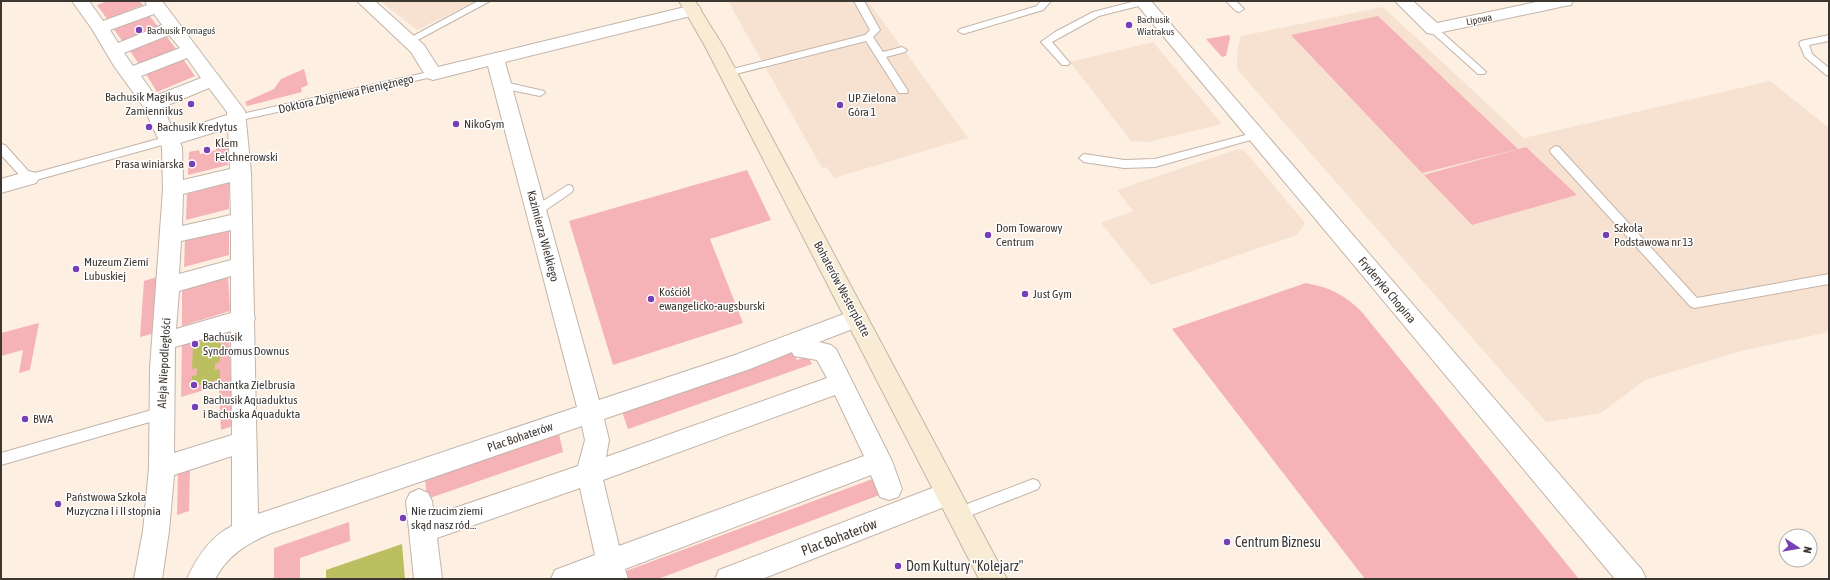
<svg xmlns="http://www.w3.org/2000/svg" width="1830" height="580" font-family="'Asap Condensed',sans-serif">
<rect width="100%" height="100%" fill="#fdefe2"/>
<path fill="#f7e2d1" d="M380,1h96l-59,29z
M728,1h140l100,137 -134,40 -7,-11 -5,1z
M1383,7l141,131 246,-57 59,47v204l-88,19 -96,29 -44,33 -55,9 -309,-353v-17l4,-16z
M1153,42l69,82 -74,18 -17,-1 -61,-79z
M1238,149l6,1 61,73 -8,12 -146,50 -50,-62 32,-12 -16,-21z"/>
<path fill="#f5b3b8" d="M108,1h31l4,4 -36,14 -10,-14z
M149,15l10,13 -36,14 -10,-14z
M1378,16l140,133 -96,24 -131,-138z
M1229,35l1,3 -4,18 -4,1 -16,-18z
M167,37l9,12 -37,15 -9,-13z
M183,59l12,17 -38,16 -11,-18z
M304,69l4,16 -7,3 1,4 -55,14 -2,-4 29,-13 7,-10z
M228,142v23l-40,10 1,-23 10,-2 1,4 16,-4v-5z
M1526,147l51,48 -105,30 -48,-50z
M747,170l24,50 -61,19 33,84 -130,42 -44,-144z
M229,183v26l-43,11 1,-26z
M229,227v28l-45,12 1,-28z
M228,274l2,37 -48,15v-38z
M157,277l-2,56 -15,4 4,-56z
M1306,283c25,5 37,11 55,28l218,268h-214l-193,-250z
M39,323l-9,47 -11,3 4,-23 -22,6v-23z
M229,332l2,50 -50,15 1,-52z
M793,352l4,8 11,-4 4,8 -184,65 -6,-17z
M236,385l2,39 -17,6 -2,-40z
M559,434l4,18 -136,47 -2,-20z
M190,469l-1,42 -12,4 1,-42z
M875,478l7,16 -224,85h-39l-1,-5z
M349,522l1,19 -50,17v21h-26v-31z"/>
<path fill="#bcbf60" d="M221,336l-1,26 -5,2v6l5,-1v10l-28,8v-11l5,-1v-7l-5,1 1,-25z
M402,544l3,35h-79v-9z"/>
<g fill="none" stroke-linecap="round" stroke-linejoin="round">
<defs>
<path id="lane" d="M478,1h12l-78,42h-6l-2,-2z
M854,1h10l16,29 -7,7 10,15 19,-5 5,3 -2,2 -19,5 22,34 -1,2h-8l-33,-52 -138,35 -5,-3 2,-2 140,-36 5,-5z
M1041,1h10l-8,9 -80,24 -5,-3 2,-2 77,-23z
M1136,1l12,1 -2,2 -47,12 -47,26 16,19 2,2 -2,2h-6l-21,-23 14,-10 38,-20z
M1226,1h10l8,8 -5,3 -3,-1z
M1433,26l3,1 48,43 2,2 -2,2h-6l-48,-43 -2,-2z
M1829,35v6l-20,4 3,9 17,14v8l-3,-1 -21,-18 -6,-14 2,-2z
M433,71l5,3 -2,2 -199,45 -5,-3 5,-3z
M501,80l12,4 31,7 1,2 -5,3 -34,-7 -10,-6z
M1257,132l5,3 -1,2 -106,30 -31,1 -40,-6 -5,-4 5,-4 40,6 31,-1z
M169,136l5,4 -1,2 -144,40 -4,-1 -24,-26v-11l4,1 26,29z
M1555,146l4,1 138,151 132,-24v10l-135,24 -4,-2 -139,-153 -1,-3z
M568,185l4,1 1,3 -1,3 -32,22h-8l-2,-3 2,-3z
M162,407l5,2 2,4 -2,4 -166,48v-12z
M1033,479l5,2 2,4 -2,4 -79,31 -5,-1 -2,-5 2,-5z"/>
<path id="street" d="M72,1h17l14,20 44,-16 -2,-4h17l83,110 6,62 3,142 1,3 -1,3 4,193 319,-107 -89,-341 -55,14 -6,-2 -16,-26 -54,-51h18l49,44 14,22 255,-62 6,1 2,4 -2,4 -194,48 94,338 136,-45 114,-43 8,-3 8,3 3,6 -3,6 -46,18 12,3 5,4 56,112 10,28 -4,8 -9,3 -9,-3 -9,-22 -246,94 3,10h-77l4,-9 40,-15 -15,-67 -143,50 5,41h-28l-8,-78 4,-8 9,-4 9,4 4,8 2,14 144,-49 7,-26 -3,-14 -313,108c-23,10 -42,22 -54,45h-28c10,-22 23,-42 45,-53v-70l-58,19 -5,56 -7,48h-28l9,-48 6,-63 1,-100 13,-179 -1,-42 -19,-41 -29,-40 -22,-37zM154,14l8,11 -44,18 -8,-13zM169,35l11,13 -47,18 -9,-13zM187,58l14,20 -46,18 -14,-20zM209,88l18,24v3l-53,17 -11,-25zM228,128l2,41 -47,11 -1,-33 -2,-4zM230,182l1,33 -49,11 1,-32zM231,230v30l-52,14 2,-33zM231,276v37l-55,16 3,-38zM231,331l1,104 -58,18 1,-106zM792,352l2,4 23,4 10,18 -221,79 3,-17 -5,-21 146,-50zM835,395l29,61 -245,90 -16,-66z
M1134,1h17l491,569 4,9h-31z
M1395,1h18l24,22 104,-22h32l-2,4 -6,1 -132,28 -6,-1z
M29,171l7,2 3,5 -3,5 -35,10v-14z
M948,482l9,4 4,8 -4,8 -195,77h-47l4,-9z"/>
<path id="secondary" d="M679,1h16l28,45 284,533h-28l-274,-533z"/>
</defs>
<use href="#lane" stroke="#c3b4a9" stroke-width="2"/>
<use href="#street" stroke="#c3b4a9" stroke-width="2"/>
<use href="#secondary" stroke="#c3b4a9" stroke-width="2"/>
<use href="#lane" fill="#fff" fill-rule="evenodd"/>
<use href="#street" fill="#fff" fill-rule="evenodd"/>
<use href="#secondary" fill="#f8edd4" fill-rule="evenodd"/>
</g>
<g fill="#773fb6" stroke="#fff" stroke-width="1.5">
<circle cx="1129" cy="25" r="4"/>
<circle cx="139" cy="30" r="4"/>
<circle cx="191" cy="104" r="4"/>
<circle cx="840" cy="105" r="4"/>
<circle cx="456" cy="124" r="4"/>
<circle cx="149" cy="127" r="4"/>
<circle cx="207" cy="150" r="4"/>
<circle cx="192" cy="164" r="4"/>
<circle cx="988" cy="235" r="4"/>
<circle cx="1606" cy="235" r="4"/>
<circle cx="76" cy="269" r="4"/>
<circle cx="1025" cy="294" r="4"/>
<circle cx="651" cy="299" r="4"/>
<circle cx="195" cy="344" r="4"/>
<circle cx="194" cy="385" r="4"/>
<circle cx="195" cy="407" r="4"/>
<circle cx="25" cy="419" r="4"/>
<circle cx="58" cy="504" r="4"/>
<circle cx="403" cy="518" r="4"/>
<circle cx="1227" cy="542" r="4"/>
<circle cx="898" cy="566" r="4"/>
</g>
<g text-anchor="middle" stroke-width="3" stroke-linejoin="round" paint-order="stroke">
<g font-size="10" fill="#3d3732" stroke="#fff" text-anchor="start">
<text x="1137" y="23">Bachusik<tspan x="1137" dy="12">Wiatrakus</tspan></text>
<text x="147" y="34">Bachusik Pomaguś</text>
</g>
<g font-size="10" fill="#3d3732" stroke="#fff">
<text transform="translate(1479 19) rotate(-12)" y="4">Lipowa</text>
</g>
<g font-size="12" fill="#3d3732" stroke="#fff">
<text transform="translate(346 94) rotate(-13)" y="4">Doktora Zbigniewa Pieniężnego</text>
<text transform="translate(543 236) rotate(75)" y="4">Kazimierza Wielkiego</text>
<text transform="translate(842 289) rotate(62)" y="4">Bohaterów Westerplatte</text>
<text transform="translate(1387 290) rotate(50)" y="4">Fryderyka Chopina</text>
<text transform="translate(164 363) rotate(-87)" y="4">Aleja Niepodległości</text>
<text transform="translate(520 437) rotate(-19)" y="4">Plac Bohaterów</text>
</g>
<g font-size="12" fill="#3d3732" stroke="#fff" text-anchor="start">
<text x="183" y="101" text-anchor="end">Bachusik Magikus<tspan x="183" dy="14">Zamiennikus</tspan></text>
<text x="848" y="102">UP Zielona<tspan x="848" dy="14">Góra 1</tspan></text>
<text x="464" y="128">NikoGym</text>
<text x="157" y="131">Bachusik Kredytus</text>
<text x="215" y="147">Klem<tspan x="215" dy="14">Felchnerowski</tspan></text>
<text x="184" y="168" text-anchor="end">Prasa winiarska</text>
<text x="996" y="232">Dom Towarowy<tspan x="996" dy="14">Centrum</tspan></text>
<text x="1614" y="232">Szkoła<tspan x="1614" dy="14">Podstawowa nr 13</tspan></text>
<text x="84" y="266">Muzeum Ziemi<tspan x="84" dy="14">Lubuskiej</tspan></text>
<text x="659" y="296">Kościół<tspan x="659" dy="14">ewangelicko-augsburski</tspan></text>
<text x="1033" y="298">Just Gym</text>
<text x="203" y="341">Bachusik<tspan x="203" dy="14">Syndromus Downus</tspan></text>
<text x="202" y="389">Bachantka Zielbrusia</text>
<text x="203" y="404">Bachusik Aquaduktus<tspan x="203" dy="14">i Bachuska Aquadukta</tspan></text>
<text x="33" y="423">BWA</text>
<text x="66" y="501">Państwowa Szkoła<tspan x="66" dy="14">Muzyczna I i II stopnia</tspan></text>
<text x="411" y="515">Nie rzucim ziemi<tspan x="411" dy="14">skąd nasz ród...</tspan></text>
</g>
<g font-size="14" fill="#3d3732" stroke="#fff">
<text transform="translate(839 537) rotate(-21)" y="5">Plac Bohaterów</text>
</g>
<g font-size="14" fill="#3d3732" stroke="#fff" text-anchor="start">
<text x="1235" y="547">Centrum Biznesu</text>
<text x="906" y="571">Dom Kultury "Kolejarz"</text>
</g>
</g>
<rect width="1830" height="580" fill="none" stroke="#3d3732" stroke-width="4"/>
<g transform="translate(1798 548) rotate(102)"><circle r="19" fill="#ffffff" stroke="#b1afad"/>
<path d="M0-3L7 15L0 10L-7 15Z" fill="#773fb6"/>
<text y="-6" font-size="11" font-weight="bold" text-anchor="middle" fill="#3d3732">N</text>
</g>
</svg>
